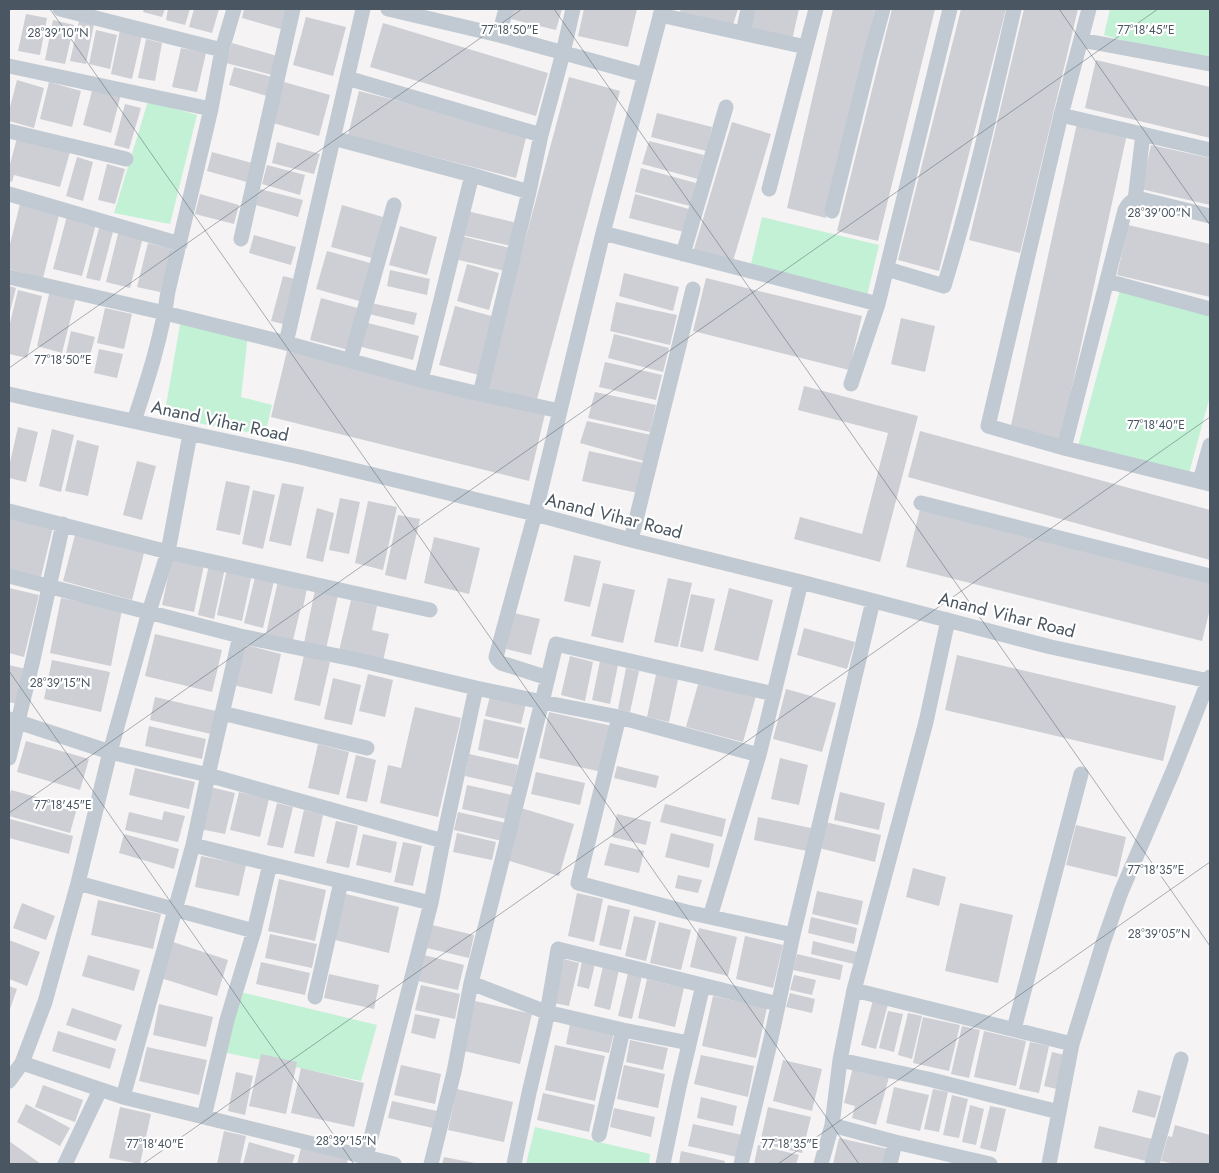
<svg xmlns="http://www.w3.org/2000/svg" width="1219" height="1173" font-family="Jost,sans-serif">
<rect width="100%" height="100%" fill="#f5f3f3"/>
<path fill="#c3f1d5" d="M1110,9h100v56l-106,-30z
M148,101l49,14 -27,109 -56,-11z
M762,217l117,28 -12,51 -117,-28z
M1120,290l90,24v82l-22,81 -110,-31z
M181,319l67,16 -7,62 31,8 -7,30 -101,-18z
M228,989l149,36 -16,56 -148,-31z
M535,1127l115,27 -1,10h-123z"/>
<path fill="#cdcfd5" d="M144,9h21l-3,8 -19,-5z
M168,9h22l-5,16 -19,-5z
M194,9h25l-7,24 -23,-6z
M244,9h46l-6,21 -42,-12z
M513,9h49l-6,21 -45,-11z
M584,9h53l-9,38 -50,-11z
M681,9h57l-6,19 -53,-14z
M752,9h47l-7,31 -45,-11z
M833,9h42l-49,209 -39,-10z
M892,9h43l-57,232 -41,-10z
M961,9h45l-67,262 -41,-11z
M1024,9h54l-58,244 -51,-13z
M26,14l21,4 -7,37 -22,-4z
M306,17l40,10 -13,49 -40,-11z
M53,20l21,5 -9,39 -20,-4z
M79,21l15,3 -8,40 -16,-3z
M383,23l165,50 -12,43 -166,-49z
M96,30l21,5 -7,34 -21,-5z
M120,30l22,5 -10,44 -21,-5z
M146,39l16,4 -7,38 -17,-3z
M232,43l45,13 -5,19 -46,-12z
M181,48l25,5 -9,39 -25,-5z
M1096,60l114,27v51l-125,-30z
M234,67l38,10 -5,19 -38,-11z
M569,77l51,14 -84,312 -51,-14z
M17,80l27,8 -10,40 -25,-7v-10z
M49,82l32,9 -9,36 -32,-8z
M284,82l46,13 -11,41 -46,-13z
M93,87l28,7 -10,39 -28,-8z
M359,91l168,43 -11,44 -168,-43z
M125,104l16,4 -12,41 -15,-4z
M657,113l55,14 -6,24 -55,-14z
M732,122l39,12 -38,127 -39,-12z
M1077,123l50,11 -67,308 -50,-12z
M17,138l53,14 -10,35 -46,-12 -2,7 -3,-1v-13z
M649,141l55,14 -6,24 -56,-15z
M277,142l43,12 -6,20 -42,-11z
M1151,145l59,13v47l-69,-16z
M212,152l40,11 -5,19 -40,-11z
M77,157l16,5 -10,39 -17,-5z
M107,164l18,5 -10,35 -17,-4z
M267,165l38,10 -5,20 -38,-11z
M641,168l55,15 -6,23 -55,-14z
M260,189l43,11 -5,17 -42,-12z
M200,194l39,11 -5,19 -39,-10z
M635,194l54,15 -5,23 -55,-14z
M20,204l39,11 -16,63 -34,-9v-21z
M342,205l41,12 -11,41 -41,-11z
M467,211l50,12 -6,23 -49,-11z
M67,216l29,8 -14,52 -29,-7z
M100,224l14,4 -14,53 -14,-3z
M1128,225l82,19v53l-93,-22z
M400,226l37,11 -10,38 -38,-10z
M119,230l24,7 -13,51 -24,-6z
M254,235l42,12 -5,18 -42,-12z
M461,236l49,12 -5,23 -50,-12z
M148,243l23,6 -11,43 -23,-5z
M327,251l47,13 -11,38 -47,-13z
M467,264l32,9 -10,37 -32,-9z
M390,270l40,9 -3,16 -40,-9z
M624,273l55,14 -6,24 -54,-15z
M283,276l16,4 -12,45 -16,-4z
M706,278l156,38 -13,54 -156,-39z
M9,286l7,2 -7,28z
M18,290l24,6 -15,62 -18,-4v-27z
M50,290l26,7 -14,56 -25,-7z
M321,298l40,11 -12,41 -39,-10z
M616,302l61,13 -7,30 -60,-14z
M371,303l46,10 -3,12 -45,-11z
M455,306l40,11 -16,58 -40,-10z
M105,308l27,6 -8,35 -27,-6z
M901,318l34,8 -10,46 -34,-8z
M364,322l55,14 -6,24 -55,-14z
M71,331l24,6 -7,26 -23,-5z
M614,334l55,14 -6,24 -55,-14z
M99,349l24,5 -6,24 -23,-5z
M287,351l258,63 -16,67 -258,-64z
M605,362l57,13 -6,25 -57,-13z
M804,386l114,30 -38,146 -86,-23 6,-22 62,17 26,-101 -90,-23z
M595,392l61,13 -6,27 -62,-14z
M587,421l64,14 -7,26 -64,-18z
M18,427l20,5 -12,50 -17,-4v-11z
M52,429l22,6 -13,57 -22,-6z
M920,431l290,79v50l-302,-83z
M77,440l22,6 -11,50 -23,-5z
M589,451l55,12 -6,30 -56,-12z
M137,461l19,5 -14,54 -19,-5z
M226,481l24,5 -10,49 -24,-5z
M282,483l22,4 -13,59 -22,-5z
M253,490l22,5 -12,54 -21,-5z
M340,498l20,4 -11,52 -20,-4z
M368,501l29,6 -14,63 -28,-7z
M317,508l17,5 -11,49 -17,-4z
M920,509l290,72v28l-8,32 -296,-74z
M398,515l22,4 -14,61 -21,-5z
M9,516l44,11 -13,54 -31,-8z
M75,535l69,18 -12,47 -69,-19z
M434,537l46,11 -11,46 -45,-11z
M574,555l27,6 -11,46 -26,-6z
M172,558l32,7 -10,47 -32,-7z
M209,565l16,3 -11,51 -16,-4z
M227,569l25,5 -10,47 -25,-6z
M255,577l19,4 -11,47 -19,-5z
M668,578l24,5 -14,64 -24,-5z
M278,581l29,7 -4,20 -2,-1 -8,33 -27,-6z
M603,583l32,7 -12,53 -32,-7z
M9,588l30,7 -15,62 -15,-4z
M729,588l44,12 -15,61 -44,-11z
M315,590l23,5 -12,54 -22,-6z
M691,594l24,5 -12,53 -23,-5z
M61,598l61,12 -11,56 -61,-13z
M351,600l26,6 -5,24 17,4 -6,27 -44,-10z
M514,613l26,6 -9,36 -25,-6z
M804,628l51,14 -8,27 -50,-14z
M155,634l67,16 -10,42 -67,-16z
M242,644l39,10 -9,40 -39,-9z
M304,655l26,7 -10,44 -26,-6z
M957,655l219,51 -13,55 -218,-51z
M570,656l23,6 -8,39 -24,-6z
M52,660l58,12 -9,40 -57,-13z
M600,661l18,4 -8,39 -18,-4z
M9,665l17,4 -8,35 -9,-2z
M626,668l13,3 -9,41 -12,-3z
M657,670l22,5 -10,47 -22,-5z
M368,674l25,6 -8,37 -26,-6z
M333,678l28,7 -9,40 -28,-6z
M699,681l57,15 -13,46 -57,-15z
M786,689l50,14 -14,49 -49,-13z
M490,696l36,8 -5,20 -36,-8z
M155,697l61,14 -5,23 -61,-14z
M415,707l46,11 -23,99 -58,-14 8,-38 13,3z
M549,712l63,14 -10,46 -63,-14z
M484,719l41,9 -7,31 -40,-9z
M149,726l57,13 -4,20 -57,-13z
M26,741l63,18 -9,31 -63,-18z
M318,744l31,8 -10,43 -31,-7z
M469,754l49,11 -5,22 -48,-11z
M356,755l20,5 -9,42 -21,-4z
M780,758l28,7 -9,40 -28,-6z
M617,766l42,10 -3,12 -42,-10z
M135,768l60,14 -6,27 -60,-14z
M536,772l49,11 -5,22 -49,-11z
M467,785l45,10 -6,24 -44,-10z
M210,787l25,6 -10,41 -25,-5z
M11,790l66,18 -7,25 -61,-17v-17z
M239,792l30,7 -9,38 -30,-7z
M840,792l45,11 -6,27 -45,-10z
M277,803l16,4 -10,41 -16,-3z
M665,804l61,15 -4,18 -62,-15z
M521,808l53,16 -15,52 -53,-16z
M304,810l19,5 -9,42 -20,-4z
M164,811l21,5 -7,26 -53,-12 4,-18 33,8z
M458,812l48,11 -4,18 -48,-11z
M617,814l34,8 -5,23 -34,-8z
M758,817l53,11 -4,23 -53,-11z
M10,819l63,17 -4,18 -60,-16z
M336,821l22,5 -9,42 -23,-5z
M825,822l56,13 -6,27 -56,-14z
M1076,825l50,12 -9,40 -51,-12z
M457,833l39,9 -4,18 -39,-8z
M671,833l43,11 -5,24 -44,-11z
M124,834l55,15 -5,20 -55,-16z
M363,834l34,8 -6,31 -35,-8z
M403,842l19,4 -9,40 -19,-4z
M610,843l34,8 -5,22 -35,-8z
M201,856l45,9 -7,31 -44,-9z
M913,868l33,9 -7,29 -33,-9z
M678,875l24,5 -4,13 -23,-5z
M279,879l47,11 -11,51 -47,-10z
M817,891l46,10 -5,24 -46,-11z
M342,893l57,14 -10,46 -58,-14z
M577,893l26,6 -9,43 -26,-6z
M98,900l63,14 -8,35 -62,-14z
M22,903l33,13 -9,24 -33,-12z
M960,903l53,12 -15,68 -53,-12z
M608,905l22,5 -9,40 -22,-5z
M634,916l22,5 -10,40 -21,-5z
M811,917l46,11 -3,16 -46,-11z
M659,922l32,8 -10,40 -31,-7z
M432,925l42,10 -5,23 -42,-10z
M699,928l38,9 -9,39 -38,-9z
M270,934l47,10 -5,24 -47,-10z
M745,936l38,9 -10,43 -37,-9z
M9,940l31,12 -13,34 -18,-7z
M813,941l44,11 -3,12 -43,-10z
M173,942l55,18 -11,36 -56,-18z
M797,954l46,11 -3,15 -47,-10z
M88,955l52,15 -6,21 -52,-15z
M424,955l40,10 -6,25 -40,-9z
M564,959l15,4 -10,43 -15,-3z
M582,961l13,3 -6,25 -12,-3z
M261,962l49,11 -5,22 -49,-11z
M603,966l16,4 -9,40 -16,-4z
M628,973l14,3 -10,43 -14,-3z
M329,974l50,11 -5,24 -50,-11z
M794,975l22,5 -4,15 -22,-5z
M647,979l37,9 -9,39 -37,-9z
M421,985l39,9 -5,25 -40,-9z
M9,986l8,3 -7,20 -1,-1z
M790,993l25,6 -3,14 -26,-6z
M713,996l54,12 -11,50 -54,-12z
M873,1000l15,4 -12,45 -15,-4z
M475,1001l57,13 -12,50 -56,-13z
M159,1004l54,13 -7,30 -53,-12z
M72,1008l50,17 -6,16 -50,-16z
M888,1011l15,3 -9,38 -15,-4z
M908,1013l14,3 -10,43 -14,-4z
M415,1014l25,5 -5,20 -24,-6z
M923,1017l37,8 -11,46 -36,-8z
M570,1024l44,9 -5,20 -43,-9z
M962,1026l18,4 -11,48 -18,-4z
M58,1031l58,18 -6,20 -58,-18z
M984,1031l42,10 -10,45 -42,-9z
M630,1040l38,8 -5,22 -37,-8z
M1030,1042l19,4 -10,47 -20,-4z
M555,1045l50,11 -10,45 -50,-11z
M147,1047l60,13 -8,35 -60,-14z
M1052,1052l17,4 -8,34 -17,-4z
M261,1054l36,8 -11,52 -37,-8z
M701,1055l53,11 -6,31 -54,-13z
M783,1060l39,9 -10,42 -39,-10z
M401,1065l40,9 -6,30 -41,-9z
M624,1065l41,9 -7,34 -41,-9z
M853,1067l36,10 -13,48 -24,-7 3,-12 -11,-3z
M301,1068l63,15 -10,44 -63,-14z
M236,1072l17,4 -8,39 -17,-4z
M43,1085l40,15 -8,22 -40,-15z
M894,1087l35,8 -9,36 -34,-8z
M457,1089l56,13 -9,40 -56,-12z
M933,1089l15,3 -9,40 -15,-3z
M1138,1090l23,6 -6,22 -23,-6z
M543,1093l52,12 -6,27 -52,-12z
M952,1095l16,4 -9,39 -16,-3z
M701,1097l36,9 -4,20 -36,-8z
M392,1101l45,10 -4,17 -45,-10z
M26,1104l44,24 -10,18 -43,-24z
M970,1105l14,4 -8,36 -14,-3z
M990,1106l16,3 -10,43 -16,-4z
M120,1107l31,7 -11,50 -31,-6z
M768,1107l43,10 -9,36 -42,-10z
M614,1108l41,9 -4,20 -41,-10z
M693,1124l49,11 -5,22 -49,-11z
M1175,1125l35,10v29h-35l-14,-3 7,-25 4,1z
M1099,1126l53,13 -6,22 -52,-13z
M224,1131l22,5 -6,28h-23z
M839,1138l49,11 -4,15h-51z
M9,1141l32,23h-32z
M249,1142l46,13 -3,9h-49z
M758,1145l41,10 -3,9h-42z
M301,1148l47,10 -1,6h-50z
M681,1151l44,10 -1,3h-45z
M444,1157l31,6 -1,1h-32z"/>
<g fill="none" stroke-linecap="round" stroke-linejoin="round">
<path stroke="#c1cad2" stroke-width="15" d="M60,9l162,41
M363,9l-77,334 135,37 59,14 80,17
M388,9l111,26 145,40
M1089,9l-28,106 -73,311 76,22 146,36
M660,15l146,32
M743,33l5,-24
M499,35l7,-26
M1081,40l129,24
M9,66l202,43
M347,78l194,57
M1061,115l149,35
M9,131l117,28
M333,138l139,37 57,17
M769,189l47,-180
M9,194l171,50
M1135,200l8,-66
M832,211l38,-154 13,-48
M603,233l275,71
M241,239l52,-230
M683,254l43,-147
M887,269l57,17c28,-91 49,-184 70,-277
M9,277l156,36 121,30
M1107,281l103,28
M350,361l44,-156
M421,380l51,-205
M851,384l27,-80 72,-295
M9,394l26,6 265,57 235,57 96,26 170,42 250,65 158,34
M480,394l49,-202 12,-57 22,-82 10,-44
M134,421c14,-42 28,-85 34,-130l43,-182 11,-59 12,-41
M1064,448l61,-238c4,-8 7,-10 16,-11l69,17
M1200,481l10,-36
M921,503l289,73
M9,511l159,41 262,58
M631,540l62,-251
M9,576l231,60 118,24 118,28 66,14 14,-58 218,50
M548,678l-47,-15 -4,-4 -1,-2 39,-143 68,-281 59,-224
M222,713l145,35
M619,717l-41,166 109,29 106,23
M9,719l101,33 98,23 235,66
M759,755l42,-173
M9,758l23,-94 31,-140
M193,845l77,19 161,39
M78,883l176,48
M471,983l75,29 77,18 66,13
M854,990l218,54
M315,997l26,-115
M1014,1029l67,-255
M840,1060l88,19 131,33
M22,1063l101,34 271,67
M9,1081l13,-18 23,-61 33,-119 32,-131 39,-140 19,-60 22,-118
M123,1097l70,-252 15,-70 32,-139
M204,1117l23,-97 27,-89 16,-67
M832,1125l63,17 95,22
M599,1135l24,-105
M366,1157l65,-254 12,-62 33,-153
M65,1164l35,-74
M431,1164l23,-92 17,-89 71,-281 77,15 140,38 -49,162
M514,1164l15,-71 16,-68 13,-76 220,55
M663,1164l16,-77 24,-102
M741,1164l29,-121 23,-108 80,-334
M821,1164l11,-39 8,-65 14,-70 72,-268 22,-102
M890,1164l5,-22
M1049,1164l23,-120 31,-101 18,-51 52,-121 37,-94
M1152,1164l29,-105"/>
</g>
<path fill="none" stroke="#4a5661" stroke-width="1" stroke-opacity="0.45" d="M50,9l809,1155M554,9l656,937M1059,9l151,216M9,368l513,-359M9,671l345,493M9,813l1149,-804M143,1164l1067,-747M778,1164l432,-302"/>
<g text-anchor="middle" stroke-width="4.5" stroke-linejoin="round" paint-order="stroke">
<g font-size="18" fill="#4a5661" stroke="#fff">
<text transform="translate(220 421) rotate(12)" y="6">Anand Vihar Road</text>
<text transform="translate(614 516) rotate(14)" y="6">Anand Vihar Road</text>
<text transform="translate(1007 615) rotate(14)" y="6">Anand Vihar Road</text>
</g>
</g>
<g font-size="12" text-anchor="middle" fill="#4a5661" stroke="#fff" stroke-width="4.5" stroke-linejoin="round" paint-order="stroke">
<text x="510" y="34">77°18'50"E</text>
<text x="1146" y="34">77°18'45"E</text>
<text x="58" y="37">28°39'10"N</text>
<text x="1159" y="217">28°39'00"N</text>
<text x="63" y="364">77°18'50"E</text>
<text x="1156" y="429">77°18'40"E</text>
<text x="60" y="687">28°39'15"N</text>
<text x="63" y="809">77°18'45"E</text>
<text x="1156" y="874">77°18'35"E</text>
<text x="1159" y="938">28°39'05"N</text>
<text x="346" y="1145">28°39'15"N</text>
<text x="155" y="1148">77°18'40"E</text>
<text x="790" y="1148">77°18'35"E</text>
</g>
<rect width="1219" height="1173" fill="none" stroke="#4a5661" stroke-width="20"/>
</svg>
